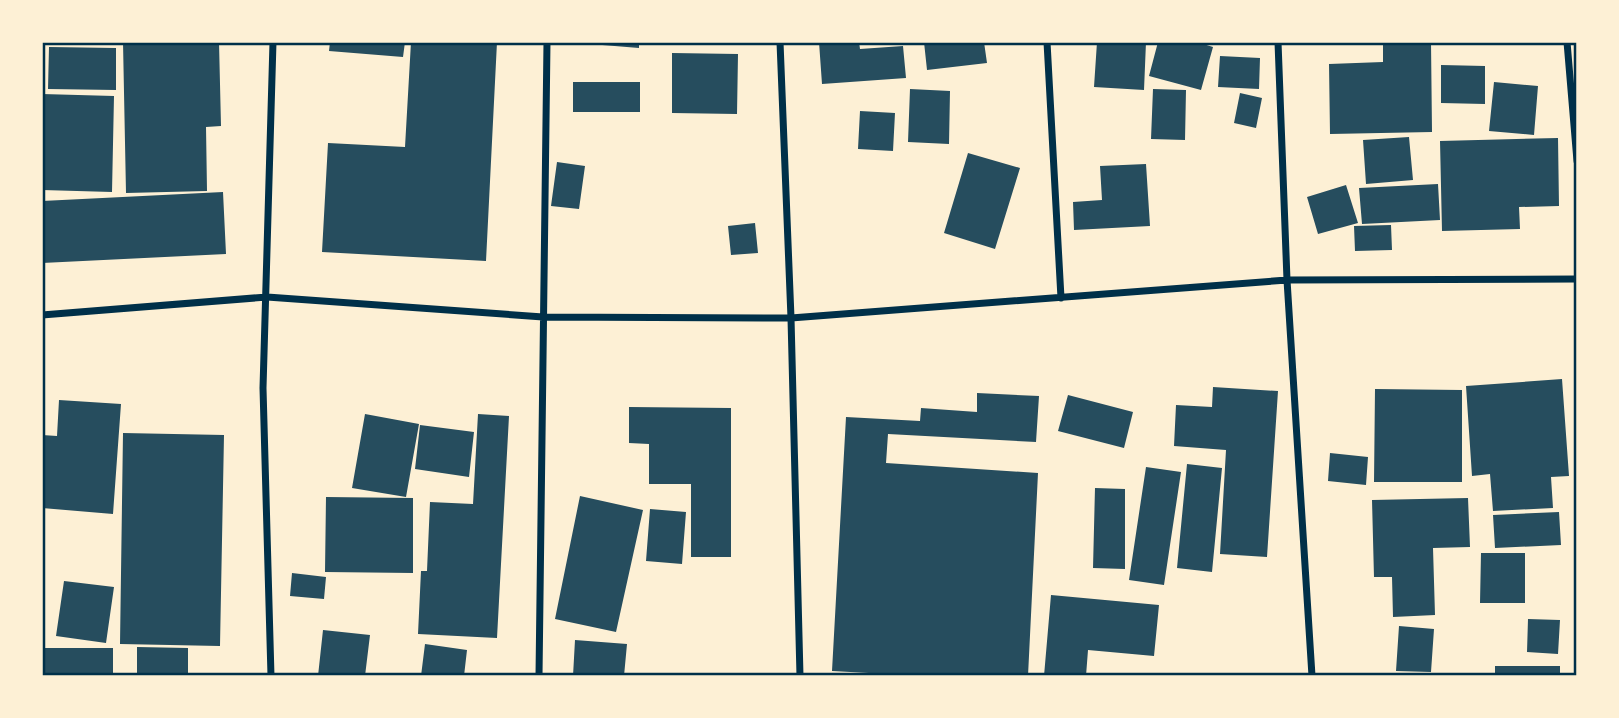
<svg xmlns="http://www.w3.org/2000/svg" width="1619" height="718" font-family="'Archivo Narrow',sans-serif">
<rect width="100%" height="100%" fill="#fdf0d5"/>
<path fill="#264d5e" d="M123,42h96l2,84 -15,1 1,64 -81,2z
M330,42h75l-2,15 -74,-6z
M411,42h86l-11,219 -164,-9 6,-109 77,4z
M590,42h49v6l-49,-4z
M819,42h40l1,7 43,-3 3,32 -84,6z
M924,42h60l3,21 -60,7z
M1097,42h49l-2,48 -50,-3z
M1158,42h39l16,5 -12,43 -52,-14z
M1383,42h48l1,90 -102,2 -1,-70 54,-2z
M49,47l67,1v42l-68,-1z
M672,53l66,1 -1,60 -65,-1z
M1220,56l40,2 -1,31 -41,-2z
M1441,65l44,1v38l-44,-1z
M573,82h67v30h-67z
M1494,82l44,4 -4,49 -45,-4z
M910,89l40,2 -1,53 -41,-2z
M1153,89l33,1 -1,50 -34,-1z
M1240,93l22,5 -6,30 -22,-5z
M42,94l72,2 -2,96 -70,-2z
M860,111l35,2 -2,38 -35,-2z
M1409,137l4,43 -47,4 -3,-44z
M1558,138l1,68 -40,1 1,22 -78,2 -2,-90z
M968,153l52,15 -25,81 -51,-16z
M557,162l28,4 -6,43 -28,-3z
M1146,164l4,62 -76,4 -1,-28 29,-2 -2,-34z
M1438,184l2,36 -78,4 -3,-36z
M1346,185l12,38 -40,11 -11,-37z
M223,192l3,62 -184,9v-62z
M755,223l3,30 -27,2 -3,-29z
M1391,225l1,25 -37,1 -1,-25z
M1562,379l7,97 -18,1 2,31 -60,3 -3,-37 -18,2 -6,-90z
M1213,387l65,4 -11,166 -47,-3 6,-104 -52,-4 2,-41 36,2z
M1375,389l87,1v92h-88z
M977,393l62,3 -3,46 -148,-8 -2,29 152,10 -10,203h-104l-92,-5 14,-254 74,4 1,-13 56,4z
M1068,395l65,17 -9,36 -66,-17z
M59,400l62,4 -8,110 -71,-6v-73l15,1z
M629,407l102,1v149h-40v-73h-42v-40l-20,-1z
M365,414l54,10 -13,73 -54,-9z
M478,414l31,2 -12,222 -79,-4 3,-63h6l3,-69 43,2z
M420,425l54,7 -5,45 -54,-8z
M123,433l101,2 -4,211 -100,-2z
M1330,453l38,4 -2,28 -38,-4z
M1187,464l35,4 -10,104 -35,-4z
M1146,467l35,5 -17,113 -35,-5z
M1095,488l30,1v80l-32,-1z
M580,496l63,14 -27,122 -61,-13z
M326,497l87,1v75l-88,-1z
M1468,498l2,49 -37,1 2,67 -42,2 -1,-40h-18l-2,-77z
M650,509l36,3 -4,52 -36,-3z
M1559,512l2,33 -66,3 -2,-33z
M1481,553h44v50h-45z
M292,573l34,4 -2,22 -34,-3z
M64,581l50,6 -8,56 -50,-7z
M1051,595l108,10 -5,51 -66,-6 -2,26h-42z
M1528,619l32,1 -2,34 -31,-2z
M1399,626l35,3 -3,43 -35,-1z
M323,630l47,5 -5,41h-47z
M575,640l52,4 -3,32h-51z
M425,644l42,6 -3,26h-43z
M137,647l51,1v28h-51z
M42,648h71v28h-71z
M1495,666h65v10h-65z"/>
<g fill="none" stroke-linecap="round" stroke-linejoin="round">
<path stroke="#003049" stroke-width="7" d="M780,42l11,276 9,358
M1047,42l14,256
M1278,42l9,238 25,396
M1567,42l10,119
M42,315l225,-18 276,20 248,1 496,-38 290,-1
M271,676l-8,-288 10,-346
M539,676l8,-634"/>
</g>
<rect width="1619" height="718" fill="none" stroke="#fdf0d5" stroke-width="88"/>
<rect x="44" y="44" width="1531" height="630" fill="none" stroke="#003049" stroke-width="2.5"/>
</svg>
